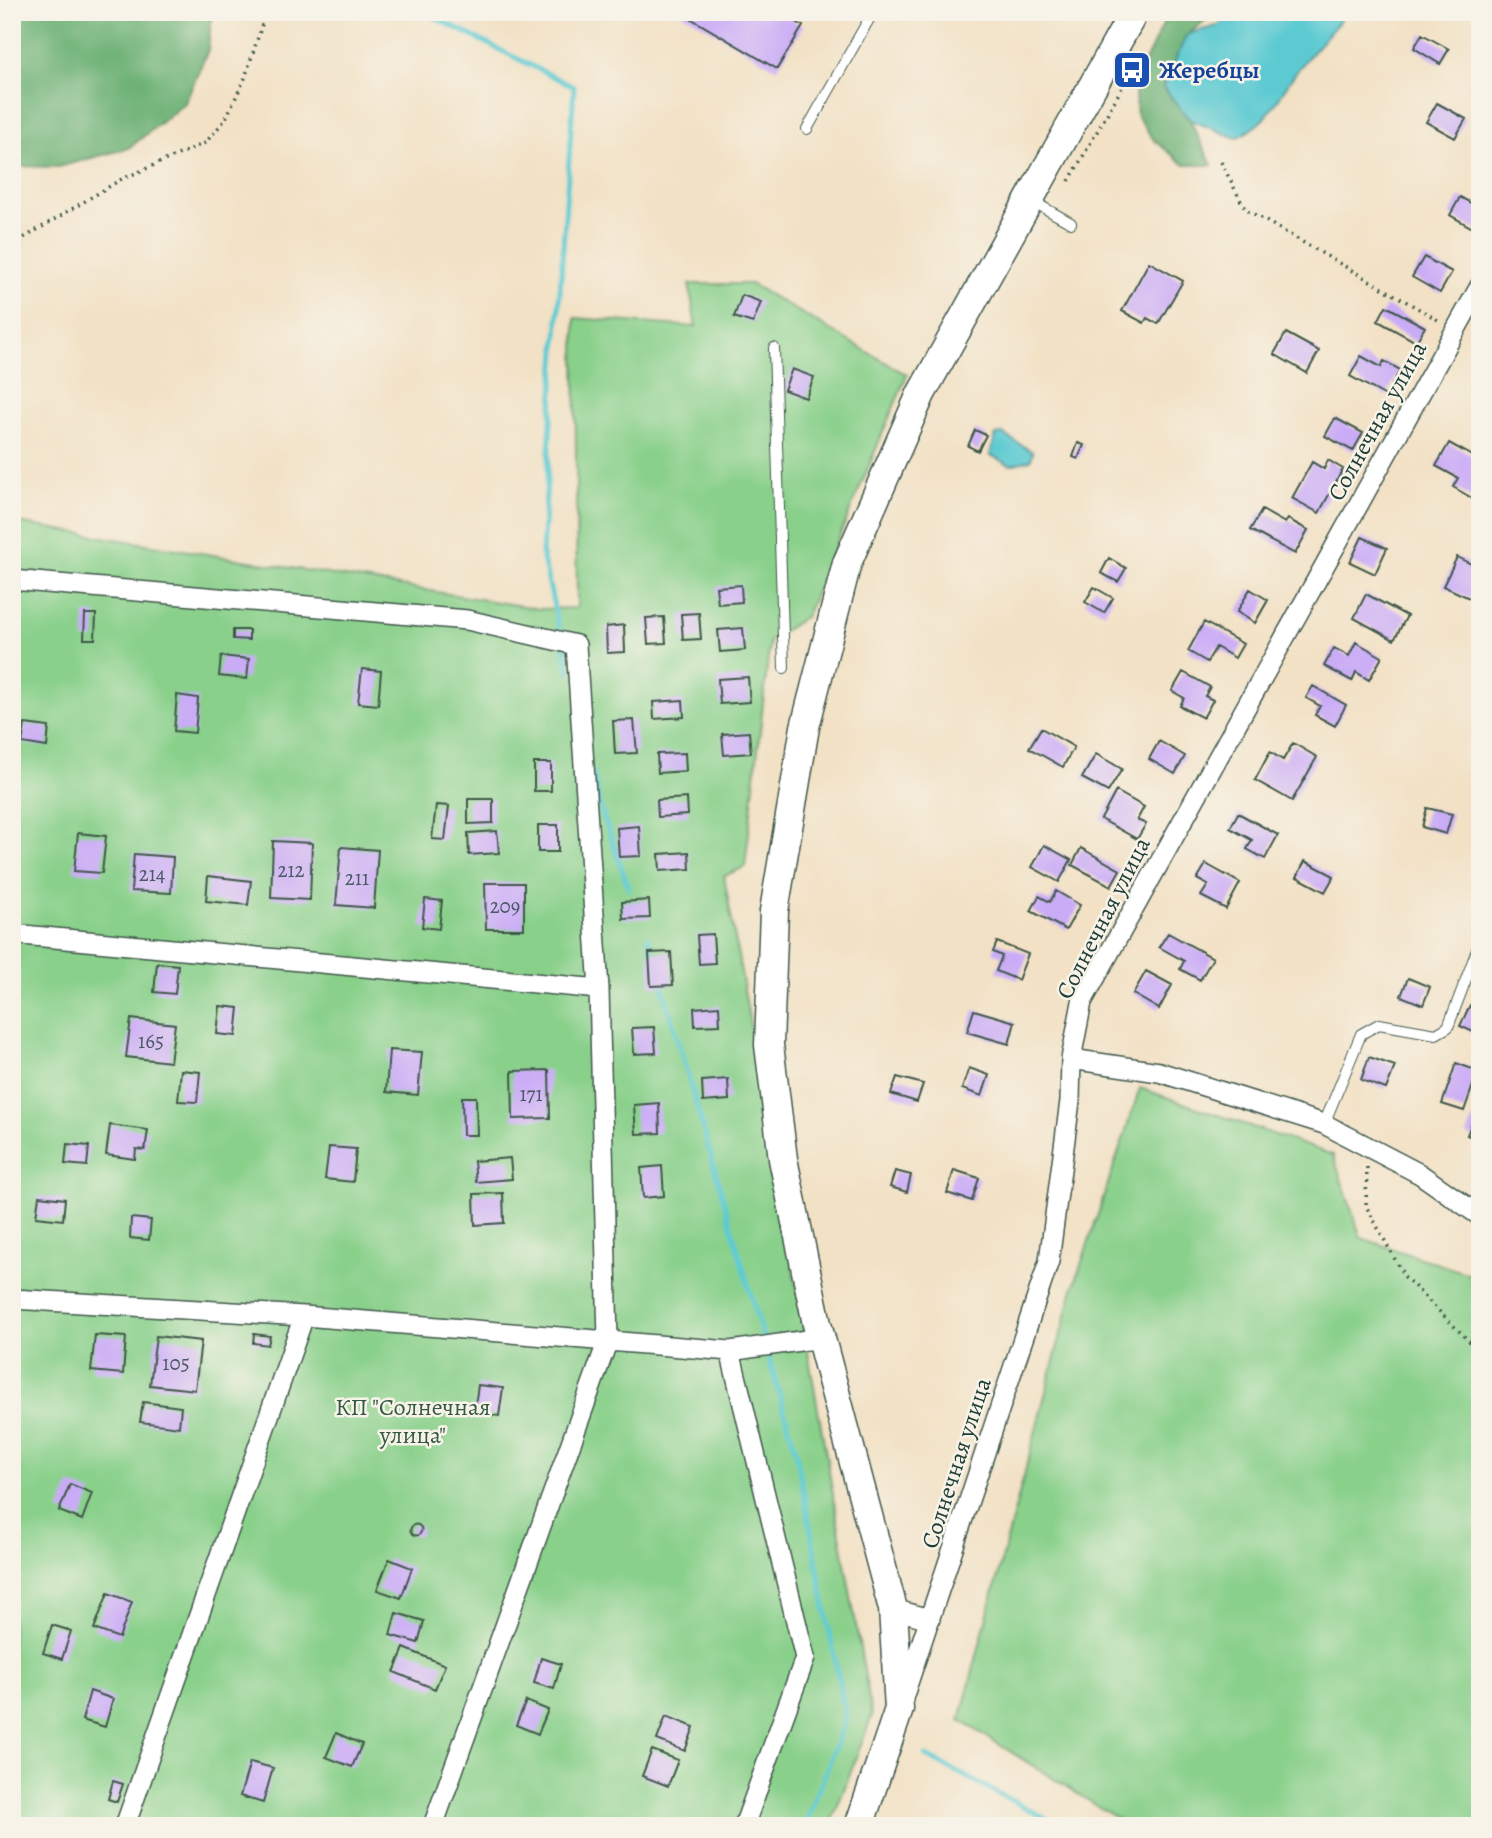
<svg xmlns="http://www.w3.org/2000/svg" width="1492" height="1838" font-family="Alegreya,serif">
<rect width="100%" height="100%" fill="#f7f3e8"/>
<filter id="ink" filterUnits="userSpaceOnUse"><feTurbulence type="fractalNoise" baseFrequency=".0143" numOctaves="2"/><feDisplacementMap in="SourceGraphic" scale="14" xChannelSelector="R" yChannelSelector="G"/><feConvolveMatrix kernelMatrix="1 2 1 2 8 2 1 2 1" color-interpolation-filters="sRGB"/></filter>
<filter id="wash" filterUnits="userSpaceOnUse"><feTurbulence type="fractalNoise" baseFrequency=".00686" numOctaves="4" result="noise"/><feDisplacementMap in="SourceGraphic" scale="28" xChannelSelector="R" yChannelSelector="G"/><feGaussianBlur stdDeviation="1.57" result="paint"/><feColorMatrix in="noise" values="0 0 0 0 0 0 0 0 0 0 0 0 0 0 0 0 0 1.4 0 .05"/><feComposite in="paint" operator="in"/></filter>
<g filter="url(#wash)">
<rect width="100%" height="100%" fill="#f2e1c5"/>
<path fill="#89d08b" stroke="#548660" stroke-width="2" d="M689,284h62l156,91 -101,241 -36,24 -25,227 -21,9 148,840 -42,110h-818v-1304l528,87 37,-1 -2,-290 121,9z
M1140,1088l193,67 28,83 119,40v548h-351l-169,-106 112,-428z"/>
<path fill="#6eb277" stroke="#467856" stroke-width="2" d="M12,12h200l-4,38 -23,53 -56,45 -71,19 -46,-1z
M1169,12h46l-29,24 -23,51 27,33 22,45h-27l-31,-25 -17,-24 -3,-32z"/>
<path fill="#5dcad2" stroke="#3e8483" stroke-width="2" d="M1231,12h116c-16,20 -34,38 -50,59 -23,30 -24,49 -61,67l-46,-18 -27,-33 23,-51c19,-12 30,-1 45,-24z
M1003,434l30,18 -2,8 -21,5 -20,-10 6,-20z"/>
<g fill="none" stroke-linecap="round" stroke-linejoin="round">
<path stroke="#5dcad2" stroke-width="5" d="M424,12l150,75 -32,467 19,83
M564,647l5,24
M593,773l9,40 27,76
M648,938l6,21
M661,982l135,470 50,267 -41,107
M926,1756l135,70"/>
</g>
<g id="blocks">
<path fill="#caacf6" d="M680,12h100l23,14 -26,43z
M1422,34l27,15 -9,15 -26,-16z
M1437,103l29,16 -11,19 -29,-16z
M1460,197l20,11 -2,23 -28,-16z
M1424,257l28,15 -12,21 -28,-16z
M1149,262l34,19 -25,43 -11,-6 -3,5 -22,-12z
M742,295l19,7 -8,21 -19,-6z
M1386,306l39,21 -9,15 -38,-21z
M1286,333l33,18 -12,22 -33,-19z
M1361,356l20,11 3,-6 16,9 -14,26 -36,-20z
M792,369l22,8 -8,21 -22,-8z
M1335,418l28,15 -10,18 -28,-15z
M975,430l11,5 -8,16 -10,-5z
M1078,443l6,2 -6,14 -5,-2z
M1449,443l31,17 -3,41 -24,-14 5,-9 -22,-12z
M1328,460l15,9 -24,44 -27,-15 20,-36 12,7z
M1262,510l23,13 3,-4 20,11 -13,24 -45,-24z
M1362,537l25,11 -12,26 -25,-12z
M1457,557l23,11v35l-37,-17z
M1109,558l17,10 -8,14 -17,-9z
M741,585l1,17 -24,2 -2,-17z
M1094,587l19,11 -9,15 -19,-11z
M1250,589l18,11 -13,23 -18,-11z
M1366,594l41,22 -13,24 -40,-22z
M699,613l2,26 -18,1 -2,-26z
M85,614h11l-1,25h-11z
M664,617l2,26 -18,1 -2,-26z
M1204,622l39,22 -8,14 -19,-11 -9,15 -19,-11z
M624,625l1,27 -18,1 -1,-26z
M743,628l2,22 -25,2 -2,-22z
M233,630h16v10l-16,-1z
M1356,642l26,15 -13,23 -13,-8 -4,9 -28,-15 10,-18 15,8z
M221,656l28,3 -2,20 -28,-3z
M362,669l19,2 -3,34 -20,-2z
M1183,672l27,15 -5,9 8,4 -10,18 -23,-12 4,-8 -12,-7z
M748,677l2,25 -30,2 -2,-25z
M1313,686l33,19 -11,21 -20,-11 5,-9 -14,-8z
M177,695l21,3 -3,35 -21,-2z
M683,700l1,17 -30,2 -1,-17z
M634,720l3,33 -22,1 -2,-33z
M25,724l24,3 -2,20 -25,-4z
M1041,728l33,19 -11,20 -34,-19z
M749,732l2,21 -27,2 -2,-21z
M1159,741l26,15 -10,18 -26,-15z
M1293,743l24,14 -25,44 -37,-21 15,-28 13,8z
M685,753l1,18 -28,2 -1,-19z
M1096,754l26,15 -14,23 -26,-14z
M534,763h17v28h-17z
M1116,791l28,16 -7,13 9,4 -9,15 -36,-20z
M687,798l1,17 -30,2 -1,-17z
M468,799h25v24l-25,1z
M436,805l13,1 -4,34 -13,-1z
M1427,808l25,6 -6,20 -24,-7z
M1238,813l40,22 -13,24 -18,-10 5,-9 -22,-12z
M538,825h20v27h-20z
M639,826l2,30 -22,1 -2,-29z
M497,831l2,22 -30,2 -1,-22z
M78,833l28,3 -4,37 -28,-2z
M273,841l39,2 -2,57 -39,-2z
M1044,845l27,15 -12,22 -27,-15z
M341,847l37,3 -4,58 -38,-3z
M1081,848l39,22 -9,16 -39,-21z
M689,852l1,17 -30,2 -1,-17z
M134,854l39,3 -2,36 -40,-2z
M1305,861l29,15 -9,16 -28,-15z
M1206,864l34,19 -14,26 -25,-13 7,-11 -11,-6z
M208,876l43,5 -3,24 -42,-4z
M485,883h39v46h-38z
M1056,891l24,14 -14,25 -35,-19 8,-15 11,6z
M425,899l17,2 -3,28 -17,-2z
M649,900l1,18 -27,1 -1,-17z
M1168,933l45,25 -13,22 -20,-11 4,-8 -25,-14z
M713,934l2,29 -16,1 -2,-29z
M997,942l31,12 -10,26 -22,-9 6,-15 -9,-4z
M671,952l2,33 -22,1 -2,-33z
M157,963l21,2 -3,29 -21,-2z
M1146,971l26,14 -13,24 -26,-15z
M1408,978l22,9 -7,18 -22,-9z
M1470,1005l10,5v25l-20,-9z
M220,1006l19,2 -3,28 -19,-2z
M719,1006l1,19 -25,1 -1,-18z
M974,1010l41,12 -6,22 -42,-12z
M131,1019l44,5 -5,38 -44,-5z
M654,1027l2,26 -22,1 -2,-26z
M389,1050l33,2 -4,43 -32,-3z
M1369,1057l26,9 -9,23 -25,-9z
M1456,1063l22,8 -14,40 -22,-7z
M969,1068l20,7 -7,21 -20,-7z
M181,1070l19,2 -3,30 -19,-1z
M549,1070l1,48 -37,1 -1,-48z
M897,1077l26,7 -6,18 -26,-8z
M728,1079l1,21 -26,2 -1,-21z
M462,1097h14l1,38h-14z
M1480,1102v39l-13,-6z
M659,1103l1,30 -24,1 -2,-29z
M110,1125l38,5 -3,20 -9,-1 -1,10 -29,-4z
M67,1144l22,2 -2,20 -22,-2z
M329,1147l27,2 -3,33 -28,-3z
M510,1158l2,21 -36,3 -2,-21z
M662,1166l2,30 -21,2 -2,-30z
M954,1170l25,8 -7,23 -25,-8z
M895,1171l16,4 -4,17 -17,-5z
M503,1193l1,30 -29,2 -1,-31z
M39,1196l26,3 -2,21 -27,-3z
M131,1218l20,2 -2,20 -19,-2z
M254,1334l16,2 -2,9 -15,-2z
M95,1335l31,2 -3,37 -32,-3z
M156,1336l45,5 -6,49 -45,-5z
M478,1385l25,3 -4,28 -25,-3z
M143,1402l38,5 -2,20 -39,-5z
M70,1484l22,9 -10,27 -23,-9z
M410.5 1530a5.5 5.5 0 1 1 11 0a5.5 5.5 0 1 1-11 0Z
M389,1559l23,9 -11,30 -24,-8z
M108,1593l24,9 -13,36 -25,-9z
M396,1613l28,8 -6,22 -28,-8z
M52,1625l19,6 -9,28 -19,-6z
M404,1648l41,17 -10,24 -41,-17z
M541,1658l20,6 -7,25 -20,-6z
M90,1691l23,8 -8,28 -23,-7z
M526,1701l22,9 -10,24 -22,-9z
M666,1716l28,11 -9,24 -28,-11z
M336,1733l26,11 -10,23 -26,-10z
M652,1750l26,10 -10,26 -26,-10z
M250,1762l23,6 -10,35 -23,-7z
M113,1781l10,3 -6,18 -9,-3z"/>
</g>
</g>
<g filter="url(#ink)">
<use href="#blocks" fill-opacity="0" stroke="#3f564a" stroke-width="2"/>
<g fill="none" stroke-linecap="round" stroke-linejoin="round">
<defs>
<path id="service" d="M807,129l66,-117
M1032,201l39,22
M774,348l10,320
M1324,1124l37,-90 18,-10 57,10 12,-7 32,-85"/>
<path id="minor" d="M12,580l455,40 109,25 23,344
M12,934l587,55 9,351 -175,486
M1071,1059l88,13 165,52 96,50 60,42
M12,1299l292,17 426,35 91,-13
M730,1351l75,307 -61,168
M893,1609l37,10
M903,1698l146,-437 21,-160 1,-42 11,-57 398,-716
M125,1826l179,-510"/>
<path id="secondary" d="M859,1826l40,-117 -6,-100 -76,-285 -34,-165 -14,-114 5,-134 31,-184 42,-164 74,-169 213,-382"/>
</defs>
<use href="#service" stroke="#3f564a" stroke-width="12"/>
<use href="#minor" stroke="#3f564a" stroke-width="22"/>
<use href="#secondary" stroke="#3f564a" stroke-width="31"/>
<path stroke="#3f564a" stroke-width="3.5" stroke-dasharray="2 5" stroke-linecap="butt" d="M1221,162l24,47 195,112
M1069,181l63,-111
M12,245l108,-65 85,-37 20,-23 20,-42 21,-66
M1367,1167l-1,39 38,70 76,76"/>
<use href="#service" stroke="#fff" stroke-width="10"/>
<use href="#minor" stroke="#fff" stroke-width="19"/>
<use href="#secondary" stroke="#fff" stroke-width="28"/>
</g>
</g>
<defs>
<symbol id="bus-square" viewBox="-11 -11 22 22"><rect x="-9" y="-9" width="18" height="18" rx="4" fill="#1a4fb4" stroke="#f7f3e8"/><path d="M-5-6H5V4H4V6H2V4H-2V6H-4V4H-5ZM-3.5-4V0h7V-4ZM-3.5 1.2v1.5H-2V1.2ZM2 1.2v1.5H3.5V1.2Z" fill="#fff"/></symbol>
</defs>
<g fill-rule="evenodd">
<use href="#bus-square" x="1110" y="48" width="44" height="44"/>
</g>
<g text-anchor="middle" stroke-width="5" stroke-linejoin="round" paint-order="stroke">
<g font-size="21" fill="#4a5964">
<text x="291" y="877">212</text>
<text x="152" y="881">214</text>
<text x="357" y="885">211</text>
<text x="505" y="913">209</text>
<text x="151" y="1048">165</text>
<text x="531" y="1101">171</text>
<text x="176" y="1370">105</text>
</g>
<g font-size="24" font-weight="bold" fill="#164399" stroke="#f7f3e8" text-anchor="start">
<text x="1159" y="78">Жеребцы</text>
</g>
<g font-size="24" fill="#1f3d34" stroke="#f7f3e8">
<text transform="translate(1377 421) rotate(-61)" y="8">Солнечная улица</text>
<text transform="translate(1103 918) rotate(-63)" y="8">Солнечная улица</text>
<text transform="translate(956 1463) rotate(-72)" y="8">Солнечная улица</text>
</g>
<g font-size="24" fill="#345a45" stroke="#f7f3e8">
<text x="413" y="1415">КП "Солнечная<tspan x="413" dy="28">улица"</tspan></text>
</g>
</g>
<rect width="1492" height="1838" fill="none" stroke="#f7f3e8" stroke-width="42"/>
</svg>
